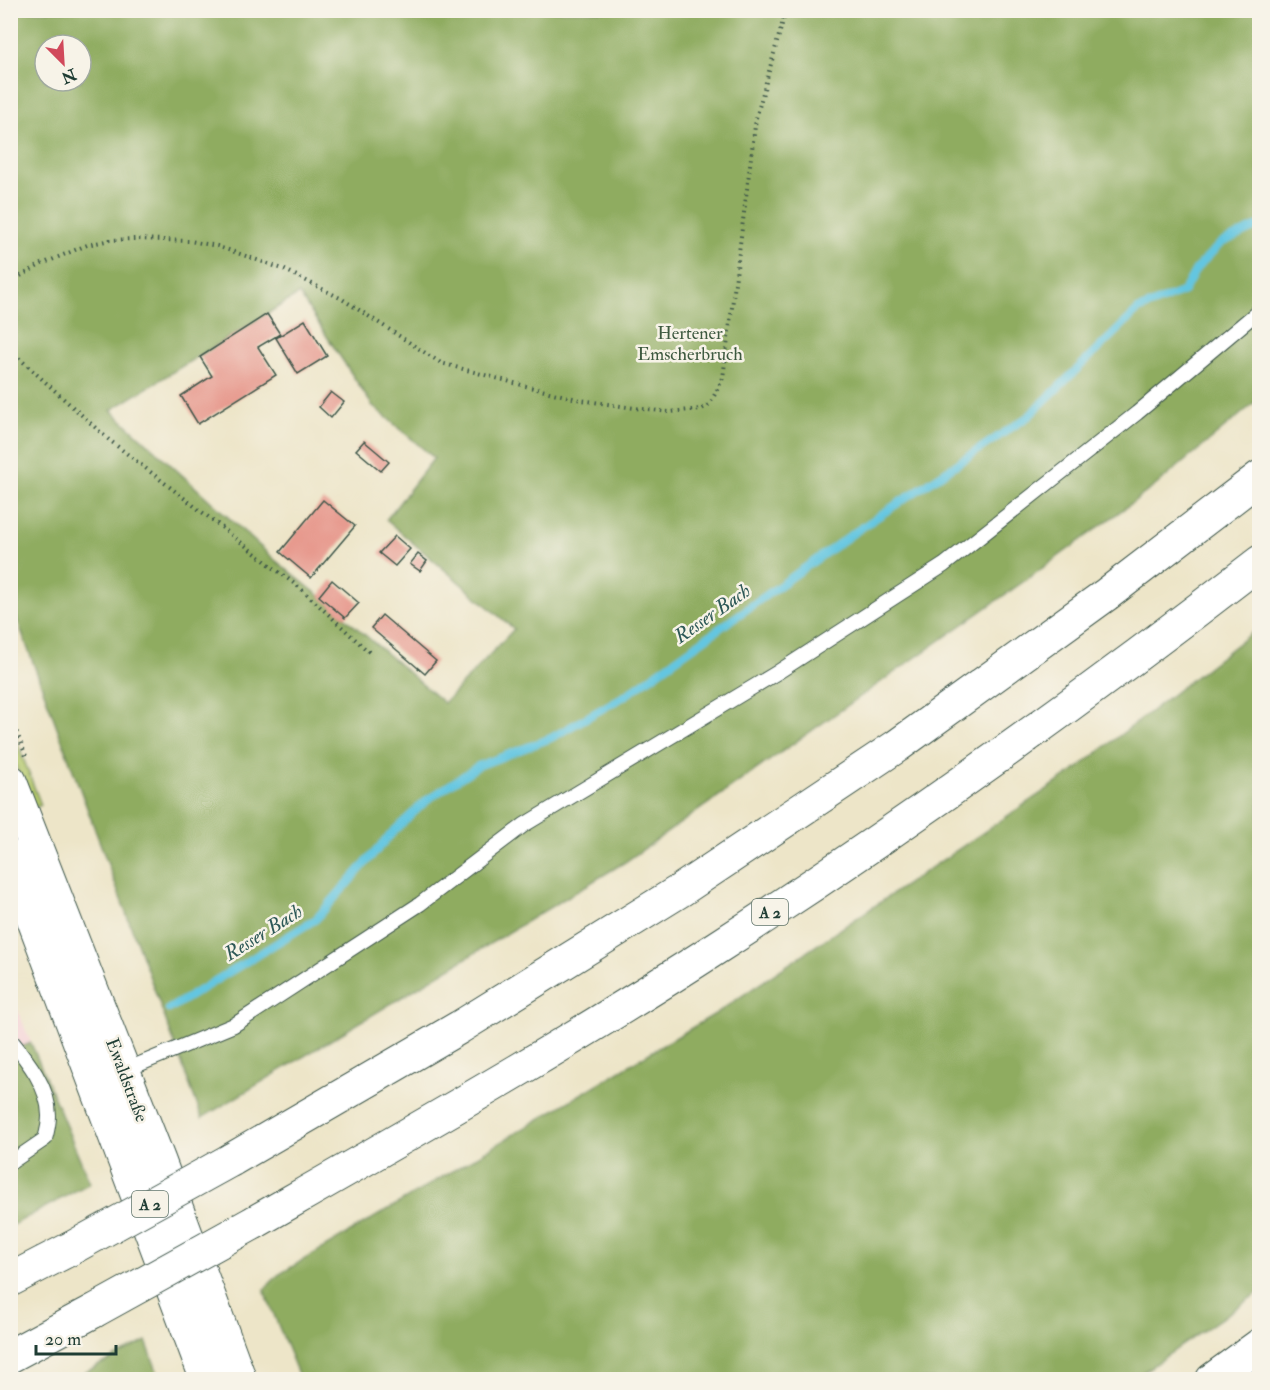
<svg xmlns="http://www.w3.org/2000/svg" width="1270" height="1390" font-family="'IM FELL Double Pica',serif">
<rect width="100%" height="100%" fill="#f7f3e8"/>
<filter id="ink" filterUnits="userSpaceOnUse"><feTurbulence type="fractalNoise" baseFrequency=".0167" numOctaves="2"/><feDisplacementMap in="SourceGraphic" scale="12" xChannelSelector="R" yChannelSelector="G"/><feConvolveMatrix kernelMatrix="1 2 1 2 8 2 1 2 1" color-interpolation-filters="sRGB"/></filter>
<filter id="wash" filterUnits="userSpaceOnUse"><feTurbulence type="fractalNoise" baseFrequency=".008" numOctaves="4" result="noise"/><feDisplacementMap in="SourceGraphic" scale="24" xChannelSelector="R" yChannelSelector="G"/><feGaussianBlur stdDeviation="1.35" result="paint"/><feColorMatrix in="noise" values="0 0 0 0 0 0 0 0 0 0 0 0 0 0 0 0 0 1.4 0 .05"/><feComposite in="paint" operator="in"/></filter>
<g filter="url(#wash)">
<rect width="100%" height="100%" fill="#ede5c8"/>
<path fill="#f6cfd6" d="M10,991l21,52 -20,9h-1z"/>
<path fill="#b4c86c" stroke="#6a8250" stroke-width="1.5" d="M10,724l31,81 -9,4 -21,-56z"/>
<path fill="#8fac60" stroke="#57744a" stroke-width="1.5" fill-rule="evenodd" d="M11,11h1248v388l-104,87 -122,89 -408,287 -423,256 -191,-515zM45,45h36v36h-36zM299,294l73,111 62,53 -48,62 128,109 -70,74 -123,-106 -46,-37 -164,-150z
M1259,627v665l-126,87h-833l-36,-89 14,-15 437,-261 359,-243z
M31,1043l59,140 -79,43 -1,-174z
M146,1341l14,38h-88z"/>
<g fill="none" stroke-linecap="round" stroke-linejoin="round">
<path stroke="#63c6e1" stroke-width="8" d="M169,1009l147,-90 77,-87 34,-32 51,-34 73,-28 75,-43 229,-163 174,-116 109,-106 46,-19 12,-22 25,-26 39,-18"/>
</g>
<g id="blocks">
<path fill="#e79a8e" d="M267,314l13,20 -22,13 18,28 -78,49 -17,-28 31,-20 -12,-19z
M305,320l22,36 -29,18 -22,-36z
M331,392l13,10 -13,16 -12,-11z
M364,441l25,21 -8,9 -25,-21z
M323,500l32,26 -44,52 -31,-26z
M395,536l15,13 -15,17 -16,-13z
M418,554l9,7 -7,10 -10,-7z
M332,580l27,23 -14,15 -26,-22z
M382,615l54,46 -11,13 -54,-46z"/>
</g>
</g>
<g filter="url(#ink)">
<use href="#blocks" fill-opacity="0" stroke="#3e564a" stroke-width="1.5"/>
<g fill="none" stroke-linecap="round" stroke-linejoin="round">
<defs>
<path id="lane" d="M10,1039c17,21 39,48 39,77 0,7 -2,16 -4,23l-35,24
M123,1071l111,-46 186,-121 104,-79 254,-153 166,-107 193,-152 123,-103"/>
<path id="secondary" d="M10,781l149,380 81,219
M10,857l197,523
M1212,1380l48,-35"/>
<path id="highway" d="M231,1160l229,-133 221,-137 216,-144 210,-152 153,-117
M255,1222c156,-89 312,-177 463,-275 186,-120 366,-249 542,-385
M10,1280l60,-31
M10,1356l84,-45"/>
</defs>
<use href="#lane" stroke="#3e564a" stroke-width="16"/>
<use href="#secondary" stroke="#3e564a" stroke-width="35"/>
<use href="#highway" stroke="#3e564a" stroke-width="35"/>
<path stroke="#3e564a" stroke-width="4" stroke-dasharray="1.5 4.5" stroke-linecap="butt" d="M10,282l32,-18 45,-19 23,-5 26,-1 54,2 27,5 66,23 59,30 99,64 88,24 52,13 53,8 35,4 33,-3 8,-5 13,-26 33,-260 30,-108
M10,350l98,89 193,150 69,64
M10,715l16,41"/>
<use href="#lane" stroke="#fff" stroke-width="14"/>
<use href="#secondary" stroke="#fff" stroke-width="33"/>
<use href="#highway" stroke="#fff" stroke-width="33"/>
<defs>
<path id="highway-bridge" d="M70,1249l161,-89
M94,1311l161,-89"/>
</defs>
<use href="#highway-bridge" stroke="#3e564a" stroke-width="35" stroke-linecap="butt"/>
<use href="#highway-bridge" stroke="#fff" stroke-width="33"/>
</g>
</g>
<g text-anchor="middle" stroke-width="5" stroke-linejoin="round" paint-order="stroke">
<g fill="#f7f3e8" stroke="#60746a" stroke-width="1.5">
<rect x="752" y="899" width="36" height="26" rx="4.5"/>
<rect x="132" y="1191" width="36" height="26" rx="4.5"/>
</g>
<g font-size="16" font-weight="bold" fill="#1f3d34">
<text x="770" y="918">A 2</text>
<text x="150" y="1210">A 2</text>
</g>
<g font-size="18" fill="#3d593f" stroke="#f7f3e8">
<text x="690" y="339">Hertener<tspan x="690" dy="21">Emscherbruch</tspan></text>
</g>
<g font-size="18" fill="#1f3d34" stroke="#f7f3e8">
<text transform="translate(127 1080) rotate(69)" y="6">Ewaldstraße</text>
</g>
<g font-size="20" font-style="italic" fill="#2d5857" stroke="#f7f3e8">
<text transform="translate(712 613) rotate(-35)" y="7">Resser Bach</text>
<text transform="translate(263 932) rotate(-32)" y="7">Resser Bach</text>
</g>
</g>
<rect width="1270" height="1390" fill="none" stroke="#f7f3e8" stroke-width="36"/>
<g transform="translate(63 63) rotate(156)"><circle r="28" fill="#f7f3e8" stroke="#a1aaa0" stroke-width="1.5"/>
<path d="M0-4.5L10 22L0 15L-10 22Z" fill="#d1495b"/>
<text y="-9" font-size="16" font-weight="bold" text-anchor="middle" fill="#1f3d34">N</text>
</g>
<path d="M36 1345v9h80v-9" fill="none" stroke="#1f3d34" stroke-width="3"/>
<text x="45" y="1345" font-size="18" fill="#1f3d34" stroke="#f7f3e8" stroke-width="4.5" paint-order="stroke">20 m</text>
</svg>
